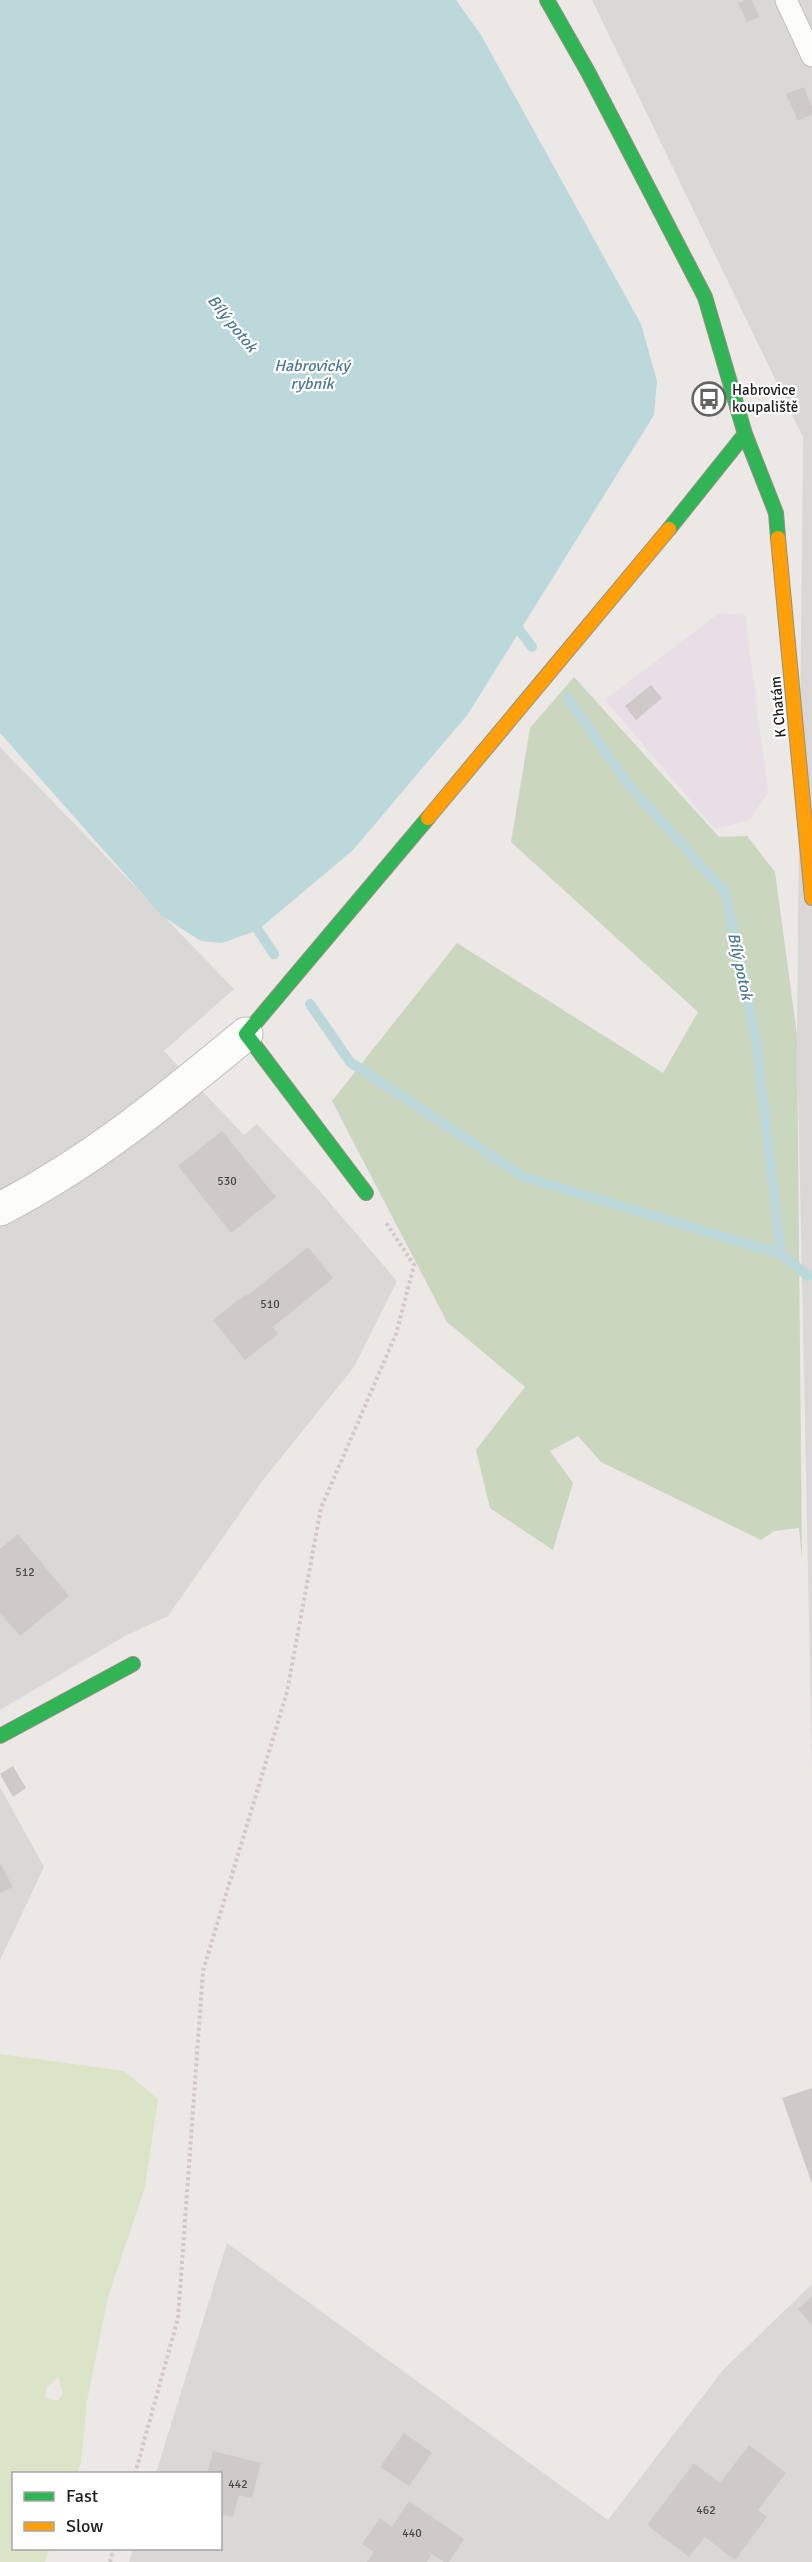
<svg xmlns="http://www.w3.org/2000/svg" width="812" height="2562" font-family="Signika,sans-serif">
<rect width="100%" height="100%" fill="#ebe8e6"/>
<path fill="#dad8d7" d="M592,0h220v1768l-15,-733 6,-598z
M0,747l234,242 -70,62 80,84 13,-11 60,64 80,93 -43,86 -91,113 -95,136 -43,20 -125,74z
M0,1787l44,80 -44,93z
M227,2243l381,277 115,-150 89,-86v278h-683l4,-13 87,-1v-74l-64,-1z"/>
<path fill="#e8dee5" d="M719,613l26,2 23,177 -18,28 -35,9 -110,-129z"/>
<path fill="#dce4c8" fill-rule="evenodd" d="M0,2054l124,17 34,28 -13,88 -37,110 -21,104 -6,62 -4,10 -63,1v74l36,1 -5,13h-45zM58,2376l5,18 -6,7 -12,-3 2,-11z"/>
<path fill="#cbd6be" d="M574,677l145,160 28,-1 28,36 22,163 5,525 -3,-32 -25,3 -13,9 -160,-78 -23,-26 -28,15 23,32 -20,67 -63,-42 -14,-58 49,-63 -78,-65 -115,-221 125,-158 206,130 35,-61 -187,-170 19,-114z"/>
<path fill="#bdd8da" d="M0,0h456l25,35 160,289 16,57 -3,34 -186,299 -115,136 -95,80 -36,13 -21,-2 -39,-25 -162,-183z"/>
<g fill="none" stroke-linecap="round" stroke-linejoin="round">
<path stroke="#bdd8da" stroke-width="10" d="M512,620l20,27
M568,698l59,85 98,109 31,148 25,214 27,22
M258,930l16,24
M310,1004l40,58 174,115 257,77"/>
</g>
<path fill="#cdcac9" d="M745,0h7l7,17 -12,5 -9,-19z
M804,87l8,20v7l-14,7 -12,-27z
M651,685l11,13 -26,22 -11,-14z
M222,1131l54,66 -45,36 -53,-67z
M308,1247l25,31 -60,49 5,7 -33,26 -32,-40 33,-26 1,2z
M18,1534l51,62 -49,40 -20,-23v-64z
M13,1766l13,22 -13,9 -13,-23z
M0,1863l13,24 -13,6z
M812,2088v96l-30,-86z
M812,2296v29l-14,-16z
M404,2433l28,20 -23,33 -29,-19z
M749,2445l37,28 -28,37 9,7 -32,43 -30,-23 -16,20 -42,-32 47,-62 26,20z
M213,2451l48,12 -9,35 -13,-3 -6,22 -13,-3v-40h-13z
M409,2501l55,38 -15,23h-5l-12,-8 -5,8h-60l7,-10 -12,-8 18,-26 12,9z"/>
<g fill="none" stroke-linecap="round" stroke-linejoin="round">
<defs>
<path id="lane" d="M786,0l26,56"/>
<path id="street" d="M0,1209c93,-48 166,-109 246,-175"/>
<path id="fast" d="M547,0l41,72 117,225 40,137 31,79 2,25
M669,529l76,-95
M366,1193l-120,-159 182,-216
M0,1736l133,-72"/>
<path id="slow" d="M778,538l34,360
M428,818l241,-289"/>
</defs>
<use href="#lane" stroke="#bebdbc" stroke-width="23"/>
<use href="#street" stroke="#bebdbc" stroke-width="35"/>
<use href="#fast" stroke="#929180" stroke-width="16"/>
<use href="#slow" stroke="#929180" stroke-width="16"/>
<path stroke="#d4c7c8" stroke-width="4" stroke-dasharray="3 3" stroke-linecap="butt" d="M135,2474l43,-156 25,-347 84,-279 34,-184 75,-174 18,-69 -29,-44
M110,2562l4,-14"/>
<use href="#lane" stroke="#fcfcfb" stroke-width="21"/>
<use href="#street" stroke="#fcfcfb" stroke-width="33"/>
<use href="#fast" stroke="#30b455" stroke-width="14"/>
<use href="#slow" stroke="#ff9f0a" stroke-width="14"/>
</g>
<defs>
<symbol id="bus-ring" viewBox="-11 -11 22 22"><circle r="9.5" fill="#fff" stroke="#656463" stroke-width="1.5"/><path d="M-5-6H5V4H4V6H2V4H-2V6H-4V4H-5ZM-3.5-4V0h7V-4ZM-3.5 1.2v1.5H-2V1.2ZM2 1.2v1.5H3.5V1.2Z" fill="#656463"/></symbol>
</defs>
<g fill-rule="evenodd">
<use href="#bus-ring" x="690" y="380" width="38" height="38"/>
</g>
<g text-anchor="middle" stroke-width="4.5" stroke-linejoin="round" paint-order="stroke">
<g font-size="12" fill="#494848">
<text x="227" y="1185">530</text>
<text x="270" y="1308">510</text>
<text x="25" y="1576">512</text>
<text x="238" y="2488">442</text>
<text x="706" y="2514">462</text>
<text x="412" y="2537">440</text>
</g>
<g font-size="15" fill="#1d1d1d" stroke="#fff" text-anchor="start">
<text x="732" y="395">Habrovice<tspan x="732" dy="17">koupaliště</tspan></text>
</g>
<g font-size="15" fill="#1d1d1d" stroke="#fff">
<text transform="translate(778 707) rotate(-95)" y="5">K Chatám</text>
</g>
<g font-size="16" font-style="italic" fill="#4f7992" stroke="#fff">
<text transform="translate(233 323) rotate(51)" y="6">Bílý potok</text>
<text x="312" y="371">Habrovický<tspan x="312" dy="18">rybník</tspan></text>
<text transform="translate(741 966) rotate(78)" y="6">Bílý potok</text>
</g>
</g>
<rect x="12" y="2472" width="210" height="78" fill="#ffffff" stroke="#a5a5a5" stroke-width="1.5"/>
<rect x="24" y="2492" width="30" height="9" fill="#30b455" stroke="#a5a5a5" stroke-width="1.5"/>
<text x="66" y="2502" font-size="18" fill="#1d1d1d">Fast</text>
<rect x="24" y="2522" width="30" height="9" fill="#ff9f0a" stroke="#a5a5a5" stroke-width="1.5"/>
<text x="66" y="2532" font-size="18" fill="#1d1d1d">Slow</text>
</svg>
